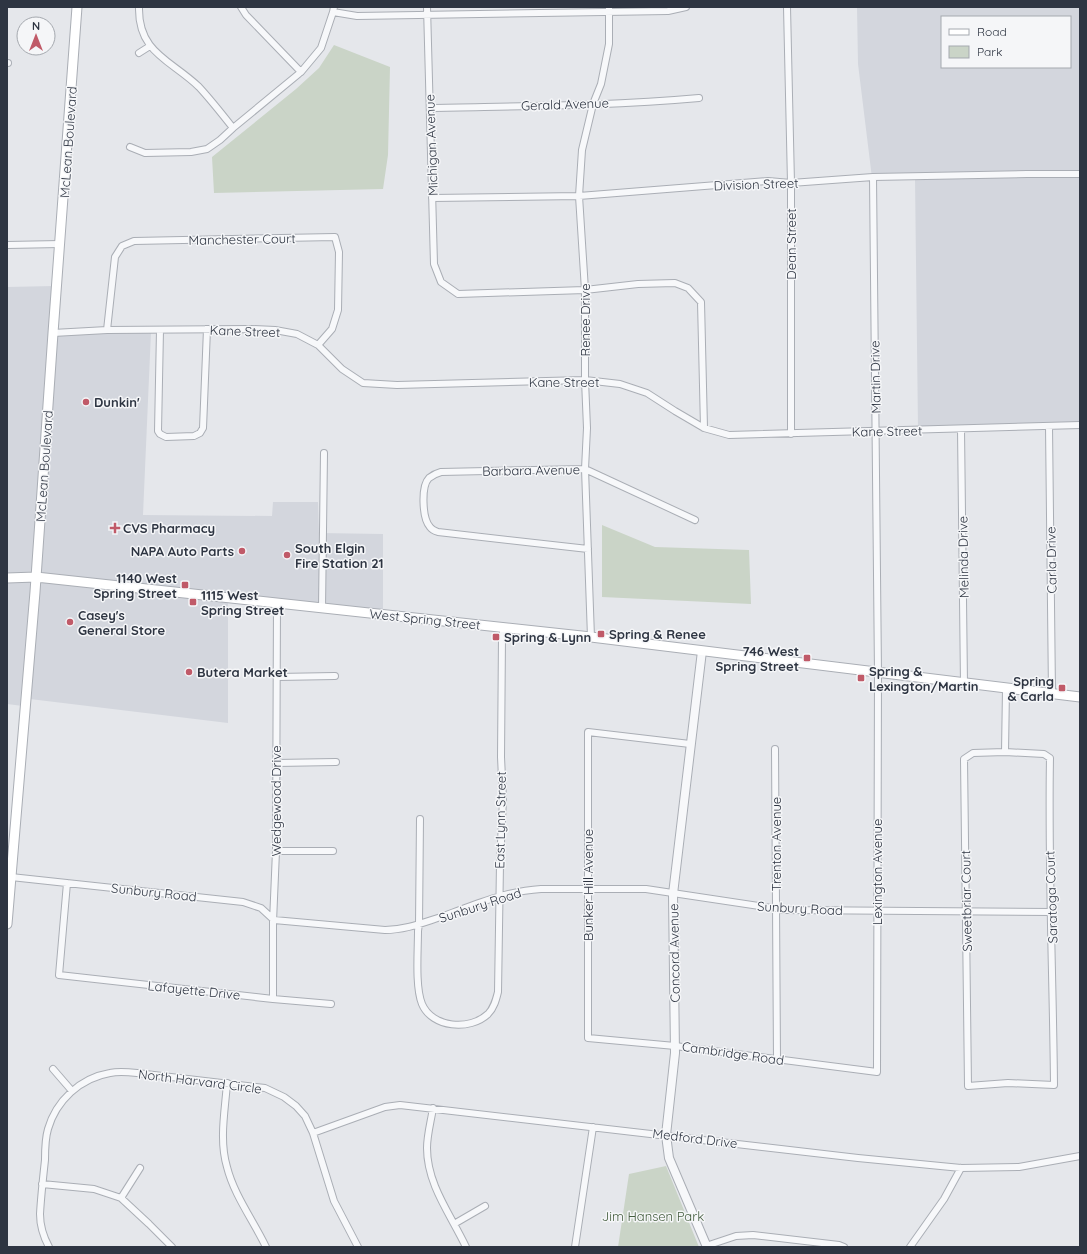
<svg xmlns="http://www.w3.org/2000/svg" width="1087" height="1254" font-family="Quicksand,sans-serif">
<rect width="100%" height="100%" fill="#e5e7eb"/>
<path fill="#d3d6dd" fill-rule="evenodd" d="M857,7h223v419l-162,2 -3,-250h-43l-14,-114zM942,17h128v50h-128z
M54,286l-20,289h-27v-288z
M151,332l-8,183 129,1 1,-14h45l1,31 64,1v77l-344,-36 16,-240z
M7,581h26l-10,125 -16,-2z
M39,581l189,21v121l-198,-24z"/>
<path fill="#cad4c7" d="M334,45l56,22 -2,88 -5,34 -169,4 -2,-36 84,-68 23,-21z
M602,525l53,22 94,3 2,54 -149,-7z
M666,1166l33,81h-81l11,-73z"/>
<g fill="none" stroke-linecap="round" stroke-linejoin="round">
<defs>
<path id="minor" d="M139,7c-1,46 32,53 60,80 12,13 23,27 34,41
M241,7l5,8 55,57
M427,7l7,257 7,18 17,12 127,-4 53,-6 37,-1 13,5 13,14 3,126
M787,7l4,176v251
M333,12l24,4 311,-5 18,-4
M139,53l11,-7
M7,63h1
M430,108c89,-2 180,-2 269,-10
M130,147l15,6 46,-1 16,-3 13,-9 13,-12 68,-56 20,-24 12,-36 1,-5
M432,198l147,-2 189,-15 23,2 82,-6 154,-3h53
M7,245l53,-1
M107,330l8,-73 7,-11 12,-5 201,-4 4,15 -1,58 -6,19 -14,16
M160,330l-2,101 2,3 6,3 28,-1 6,-3 3,-5 4,-99
M53,333l54,-3 144,-1 24,1 22,4 21,11 24,24 21,14 34,2 188,-5 35,4 27,9 28,18 29,17 25,7 351,-10
M1049,426l3,268
M961,429l3,255
M588,549l-150,-17c-3,-1 -6,-2 -8,-5 -8,-9 -9,-41 -1,-49 4,-3 8,-5 12,-6l144,-3 110,51
M322,608l2,-155
M591,637l-6,-168 2,-41 -2,-48v-90l-6,-94 3,-46 11,-46 8,-20 8,-40v-37
M277,677l58,-1
M690,744l-102,-12v306l87,8 202,26 1,-399 -5,-496
M775,749l2,311
M1005,752l39,2 6,4c-2,109 3,218 4,327l-46,-2 -40,3 -4,-327 9,-6z
M1005,752l1,-63
M276,763l60,-1
M420,819l-1,105 -1,7c0,20 -3,56 4,73 10,24 48,27 66,10 6,-6 8,-14 10,-22l2,-128 3,-65 -2,-42 1,-120 2,-10
M276,851h57
M11,877l232,25 18,6 13,12 111,10c20,0 37,-7 56,-13 32,-12 65,-26 100,-28h105l139,21 267,2
M67,883l-8,92 214,24 58,5
M273,999v-77l3,-71 1,-247
M53,1069l19,22
M227,1083c-2,28 -8,57 0,84 7,28 26,53 39,80
M433,1108c-2,13 -6,27 -6,40 0,37 24,67 39,99
M313,1133l72,-26 15,-2 458,53 103,10 58,-1 61,-11
M42,1184l52,5 27,9 28,26 23,23
M121,1198l19,-30
M454,1224l31,-18
M706,1246l30,-10 17,-1 86,10 5,2
M49,1247c-6,-11 -9,-20 -9,-33 1,-18 3,-36 5,-54 0,-10 0,-21 3,-31 8,-28 32,-51 62,-56 9,-2 18,-1 27,0l128,15 19,9 12,9 9,10 8,17 21,68 24,46
M575,1247l18,-120
M910,1247l34,-48 17,-31"/>
<path id="tertiary" d="M702,651l-29,243 2,159 -9,82 3,23 38,89"/>
<path id="secondary" d="M7,578l29,-1 555,60 489,60
M7,924l28,-332 18,-259 24,-326"/>
</defs>
<use href="#minor" stroke="#aaaeb5" stroke-width="8"/>
<use href="#tertiary" stroke="#aaaeb5" stroke-width="10"/>
<use href="#secondary" stroke="#aaaeb5" stroke-width="11"/>
<use href="#minor" stroke="#f7f8fa" stroke-width="6"/>
<use href="#tertiary" stroke="#f7f8fa" stroke-width="8"/>
<use href="#secondary" stroke="#fff" stroke-width="9"/>
</g>
<g fill="#c05a68" stroke="#f5f6f8" stroke-width="1.5">
<circle cx="86" cy="402" r="4"/>
<path d="M113 522h4v4h4v4h-4v4h-4v-4h-4v-4h4z"/>
<circle cx="242" cy="551" r="4"/>
<circle cx="287" cy="555" r="4"/>
<rect x="181" y="581" width="8" height="8" rx="2"/>
<rect x="189" y="598" width="8" height="8" rx="2"/>
<circle cx="70" cy="622" r="4"/>
<rect x="597" y="630" width="8" height="8" rx="2"/>
<rect x="492" y="633" width="8" height="8" rx="2"/>
<rect x="803" y="654" width="8" height="8" rx="2"/>
<circle cx="189" cy="672" r="4"/>
<rect x="857" y="674" width="8" height="8" rx="2"/>
<rect x="1058" y="684" width="8" height="8" rx="2"/>
</g>
<g text-anchor="middle" stroke-width="3" stroke-linejoin="round" paint-order="stroke">
<g font-size="13" fill="#2e3542" stroke="#f5f6f8">
<text transform="translate(565 104) rotate(-2)" y="5">Gerald Avenue</text>
<text transform="translate(68 142) rotate(-86)" y="5">McLean Boulevard</text>
<text transform="translate(431 145) rotate(-92)" y="5">Michigan Avenue</text>
<text transform="translate(756 184) rotate(-2)" y="5">Division Street</text>
<text transform="translate(242 239) rotate(-1)" y="5">Manchester Court</text>
<text transform="translate(791 244) rotate(-90)" y="5">Dean Street</text>
<text transform="translate(585 320) rotate(-90)" y="5">Renee Drive</text>
<text transform="translate(245 331) rotate(2)" y="5">Kane Street</text>
<text transform="translate(875 377) rotate(-91)" y="5">Martin Drive</text>
<text x="564" y="387">Kane Street</text>
<text transform="translate(887 431) rotate(-1)" y="5">Kane Street</text>
<text transform="translate(44 466) rotate(-86)" y="5">McLean Boulevard</text>
<text transform="translate(531 470) rotate(-1)" y="5">Barbara Avenue</text>
<text transform="translate(963 557) rotate(-91)" y="5">Melinda Drive</text>
<text transform="translate(1051 560) rotate(-91)" y="5">Carla Drive</text>
<text transform="translate(425 619) rotate(6)" y="5">West Spring Street</text>
<text transform="translate(276 801) rotate(-90)" y="5">Wedgewood Drive</text>
<text transform="translate(500 820) rotate(-89)" y="5">East Lynn Street</text>
<text transform="translate(776 844) rotate(-90)" y="5">Trenton Avenue</text>
<text transform="translate(877 872) rotate(-90)" y="5">Lexington Avenue</text>
<text transform="translate(588 885) rotate(-90)" y="5">Bunker Hill Avenue</text>
<text transform="translate(154 892) rotate(6)" y="5">Sunbury Road</text>
<text transform="translate(1051 897) rotate(-92)" y="5">Saratoga Court</text>
<text transform="translate(966 901) rotate(-91)" y="5">Sweetbriar Court</text>
<text transform="translate(480 905) rotate(-18)" y="5">Sunbury Road</text>
<text transform="translate(800 908) rotate(3)" y="5">Sunbury Road</text>
<text transform="translate(674 953) rotate(-91)" y="5">Concord Avenue</text>
<text transform="translate(194 990) rotate(6)" y="5">Lafayette Drive</text>
<text transform="translate(733 1053) rotate(8)" y="5">Cambridge Road</text>
<text transform="translate(200 1081) rotate(7)" y="5">North Harvard Circle</text>
<text transform="translate(695 1138) rotate(7)" y="5">Medford Drive</text>
</g>
<g font-size="13" font-weight="bold" fill="#2e3542" stroke="#f5f6f8" text-anchor="start">
<text x="94" y="407">Dunkin'</text>
<text x="123" y="533">CVS Pharmacy</text>
<text x="295" y="553">South Elgin<tspan x="295" dy="15">Fire Station 21</tspan></text>
<text x="234" y="556" text-anchor="end">NAPA Auto Parts</text>
<text x="177" y="583" text-anchor="end">1140 West<tspan x="177" dy="15">Spring Street</tspan></text>
<text x="201" y="600">1115 West<tspan x="201" dy="15">Spring Street</tspan></text>
<text x="78" y="620">Casey's<tspan x="78" dy="15">General Store</tspan></text>
<text x="609" y="639">Spring &amp; Renee</text>
<text x="504" y="642">Spring &amp; Lynn</text>
<text x="799" y="656" text-anchor="end">746 West<tspan x="799" dy="15">Spring Street</tspan></text>
<text x="869" y="676">Spring &amp;<tspan x="869" dy="15">Lexington/Martin</tspan></text>
<text x="197" y="677">Butera Market</text>
<text x="1054" y="686" text-anchor="end">Spring<tspan x="1054" dy="15">&amp; Carla</tspan></text>
</g>
<g font-size="13" fill="#435c3d" stroke="#f5f6f8">
<text x="653" y="1221">Jim Hansen Park</text>
</g>
</g>
<rect width="1087" height="1254" fill="none" stroke="#2e3542" stroke-width="16"/>
<rect x="941" y="16" width="130" height="52" fill="#f5f6f8" stroke="#a5a9af"/>
<rect x="949" y="29" width="20" height="6" fill="#ffffff" stroke="#a5a9af"/>
<text x="977" y="36" font-size="12" fill="#2e3542">Road</text>
<rect x="949" y="46" width="20" height="12" fill="#cad4c7" stroke="#a5a9af"/>
<text x="977" y="56" font-size="12" fill="#2e3542">Park</text>
<g transform="translate(36 36)"><circle r="19" fill="#f5f6f8" stroke="#a5a9af"/>
<path d="M0-3L7 15L0 10L-7 15Z" fill="#c05a68"/>
<text y="-6" font-size="11" font-weight="bold" text-anchor="middle" fill="#2e3542">N</text>
</g>
</svg>
